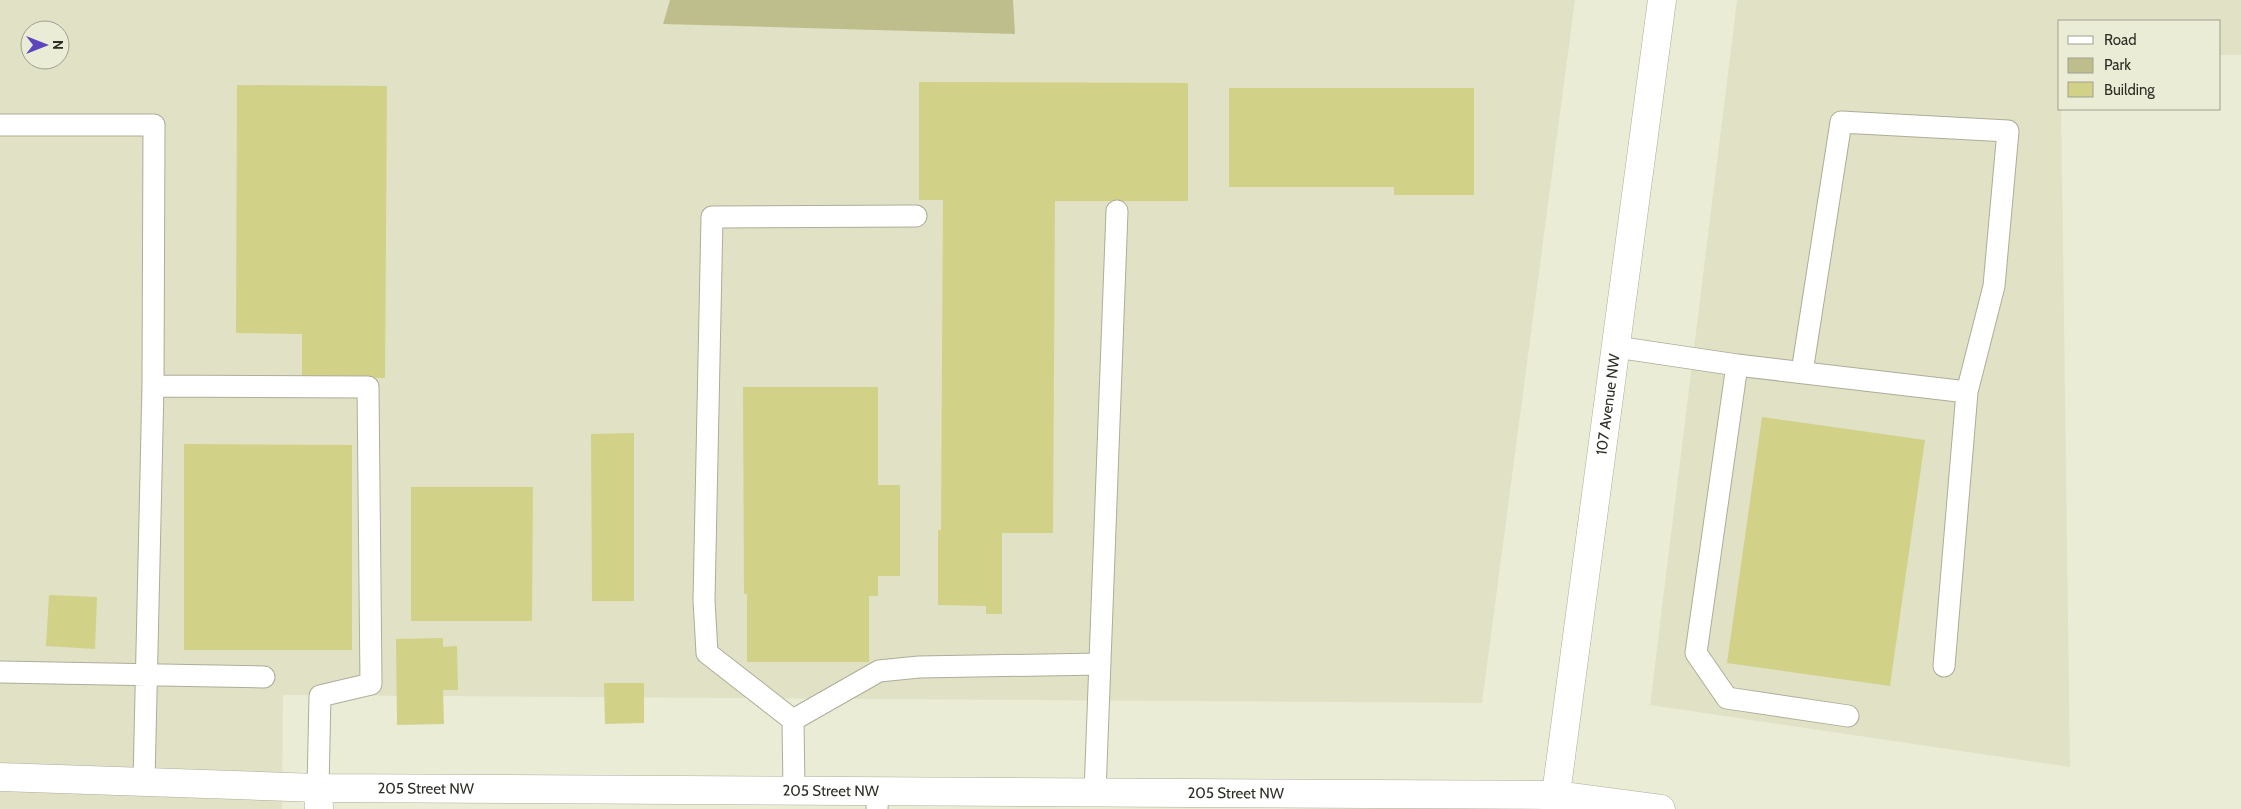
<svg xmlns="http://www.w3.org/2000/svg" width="2241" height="809" font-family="Cabin,sans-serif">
<rect width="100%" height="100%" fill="#ebecd6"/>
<path fill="#e1e1c5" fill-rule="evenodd" d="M0,0h1575l-93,703 -1199,-8 -1,114h-282zM30,30h30v30h-30z
M1737,0h504v55h-21v-34h-160l10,746 -420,-62z"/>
<path fill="#bebe8d" d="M670,0h343l2,34 -352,-10z"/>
<path fill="#d1d188" d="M919,82l269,1v118h-133l-2,332h-51v81h-16v-8l-48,-1v-75h3l2,-330h-24z
M237,85l150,1 -2,292 -83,-1v-43l-66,-1z
M1229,88h245v107h-80v-8h-165z
M743,387h135v98h22v91h-22v20h-9v66h-122v-68h-3z
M1762,417l163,23 -35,246 -163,-23z
M634,433v168h-42l-1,-167z
M184,444l168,1v205h-168z
M411,487h122l-1,134h-121z
M49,595l48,2 -2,52 -49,-3z
M443,638v9l14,-1 1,44h-15l1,34 -47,1 -1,-86z
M604,683h40v40l-39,1z"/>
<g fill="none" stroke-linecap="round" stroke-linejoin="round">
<defs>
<path id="service" d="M0,125h154l-1,261
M1616,347l121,18 -41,288 31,45 121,18
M1737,365l230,27 -23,274
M1802,372l39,-250 167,9 -14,155 -27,106
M0,672l264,5
M793,720l-86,-67 -3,-53 8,-383 204,-1
M144,782l9,-396 215,1 3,297 -51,12 -2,92
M794,791l-1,-71 86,-49 40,-4 181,-3
M1095,793l22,-582
M877,809l1,-18"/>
<path id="minor" d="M318,788l1,21"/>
<g id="tertiary">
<path id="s1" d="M0,777l318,11 1237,7 106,14"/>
<path id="s2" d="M1554,809l108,-809"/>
</g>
</defs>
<use href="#service" stroke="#adad99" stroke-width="23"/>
<use href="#minor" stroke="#adad99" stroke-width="29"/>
<use href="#tertiary" stroke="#adad99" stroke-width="29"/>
<use href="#service" stroke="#fff" stroke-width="21"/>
<use href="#minor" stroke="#fff" stroke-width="28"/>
<use href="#tertiary" stroke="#fff" stroke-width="28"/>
</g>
<g text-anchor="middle" stroke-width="5" stroke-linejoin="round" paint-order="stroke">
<g font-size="15" fill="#2d2d25" stroke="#ebecd6">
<text dy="5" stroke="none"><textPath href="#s2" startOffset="408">107 Avenue NW</textPath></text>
<text dy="5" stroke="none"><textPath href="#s1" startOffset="426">205 Street NW</textPath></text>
<text dy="5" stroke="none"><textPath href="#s1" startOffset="831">205 Street NW</textPath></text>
<text dy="5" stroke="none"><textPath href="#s1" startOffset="1236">205 Street NW</textPath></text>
</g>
</g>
<rect x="2058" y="20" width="162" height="90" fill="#ebecd6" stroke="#9fa08f"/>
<rect x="2068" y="36" width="25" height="8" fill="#ffffff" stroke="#9fa08f"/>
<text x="2104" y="45" font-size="15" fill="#2d2d25">Road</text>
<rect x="2068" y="58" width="25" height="15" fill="#bebe8d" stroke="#9fa08f"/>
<text x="2104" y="70" font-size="15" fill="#2d2d25">Park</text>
<rect x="2068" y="82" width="25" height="15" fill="#d1d188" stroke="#9fa08f"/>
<text x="2104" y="95" font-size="15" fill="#2d2d25">Building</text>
<g transform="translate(45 45) rotate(90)"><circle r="24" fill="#ebecd6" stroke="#9fa08f"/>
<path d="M0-4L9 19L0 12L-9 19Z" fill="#5d45bd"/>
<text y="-8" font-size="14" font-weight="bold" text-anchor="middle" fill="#2d2d25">N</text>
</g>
</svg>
